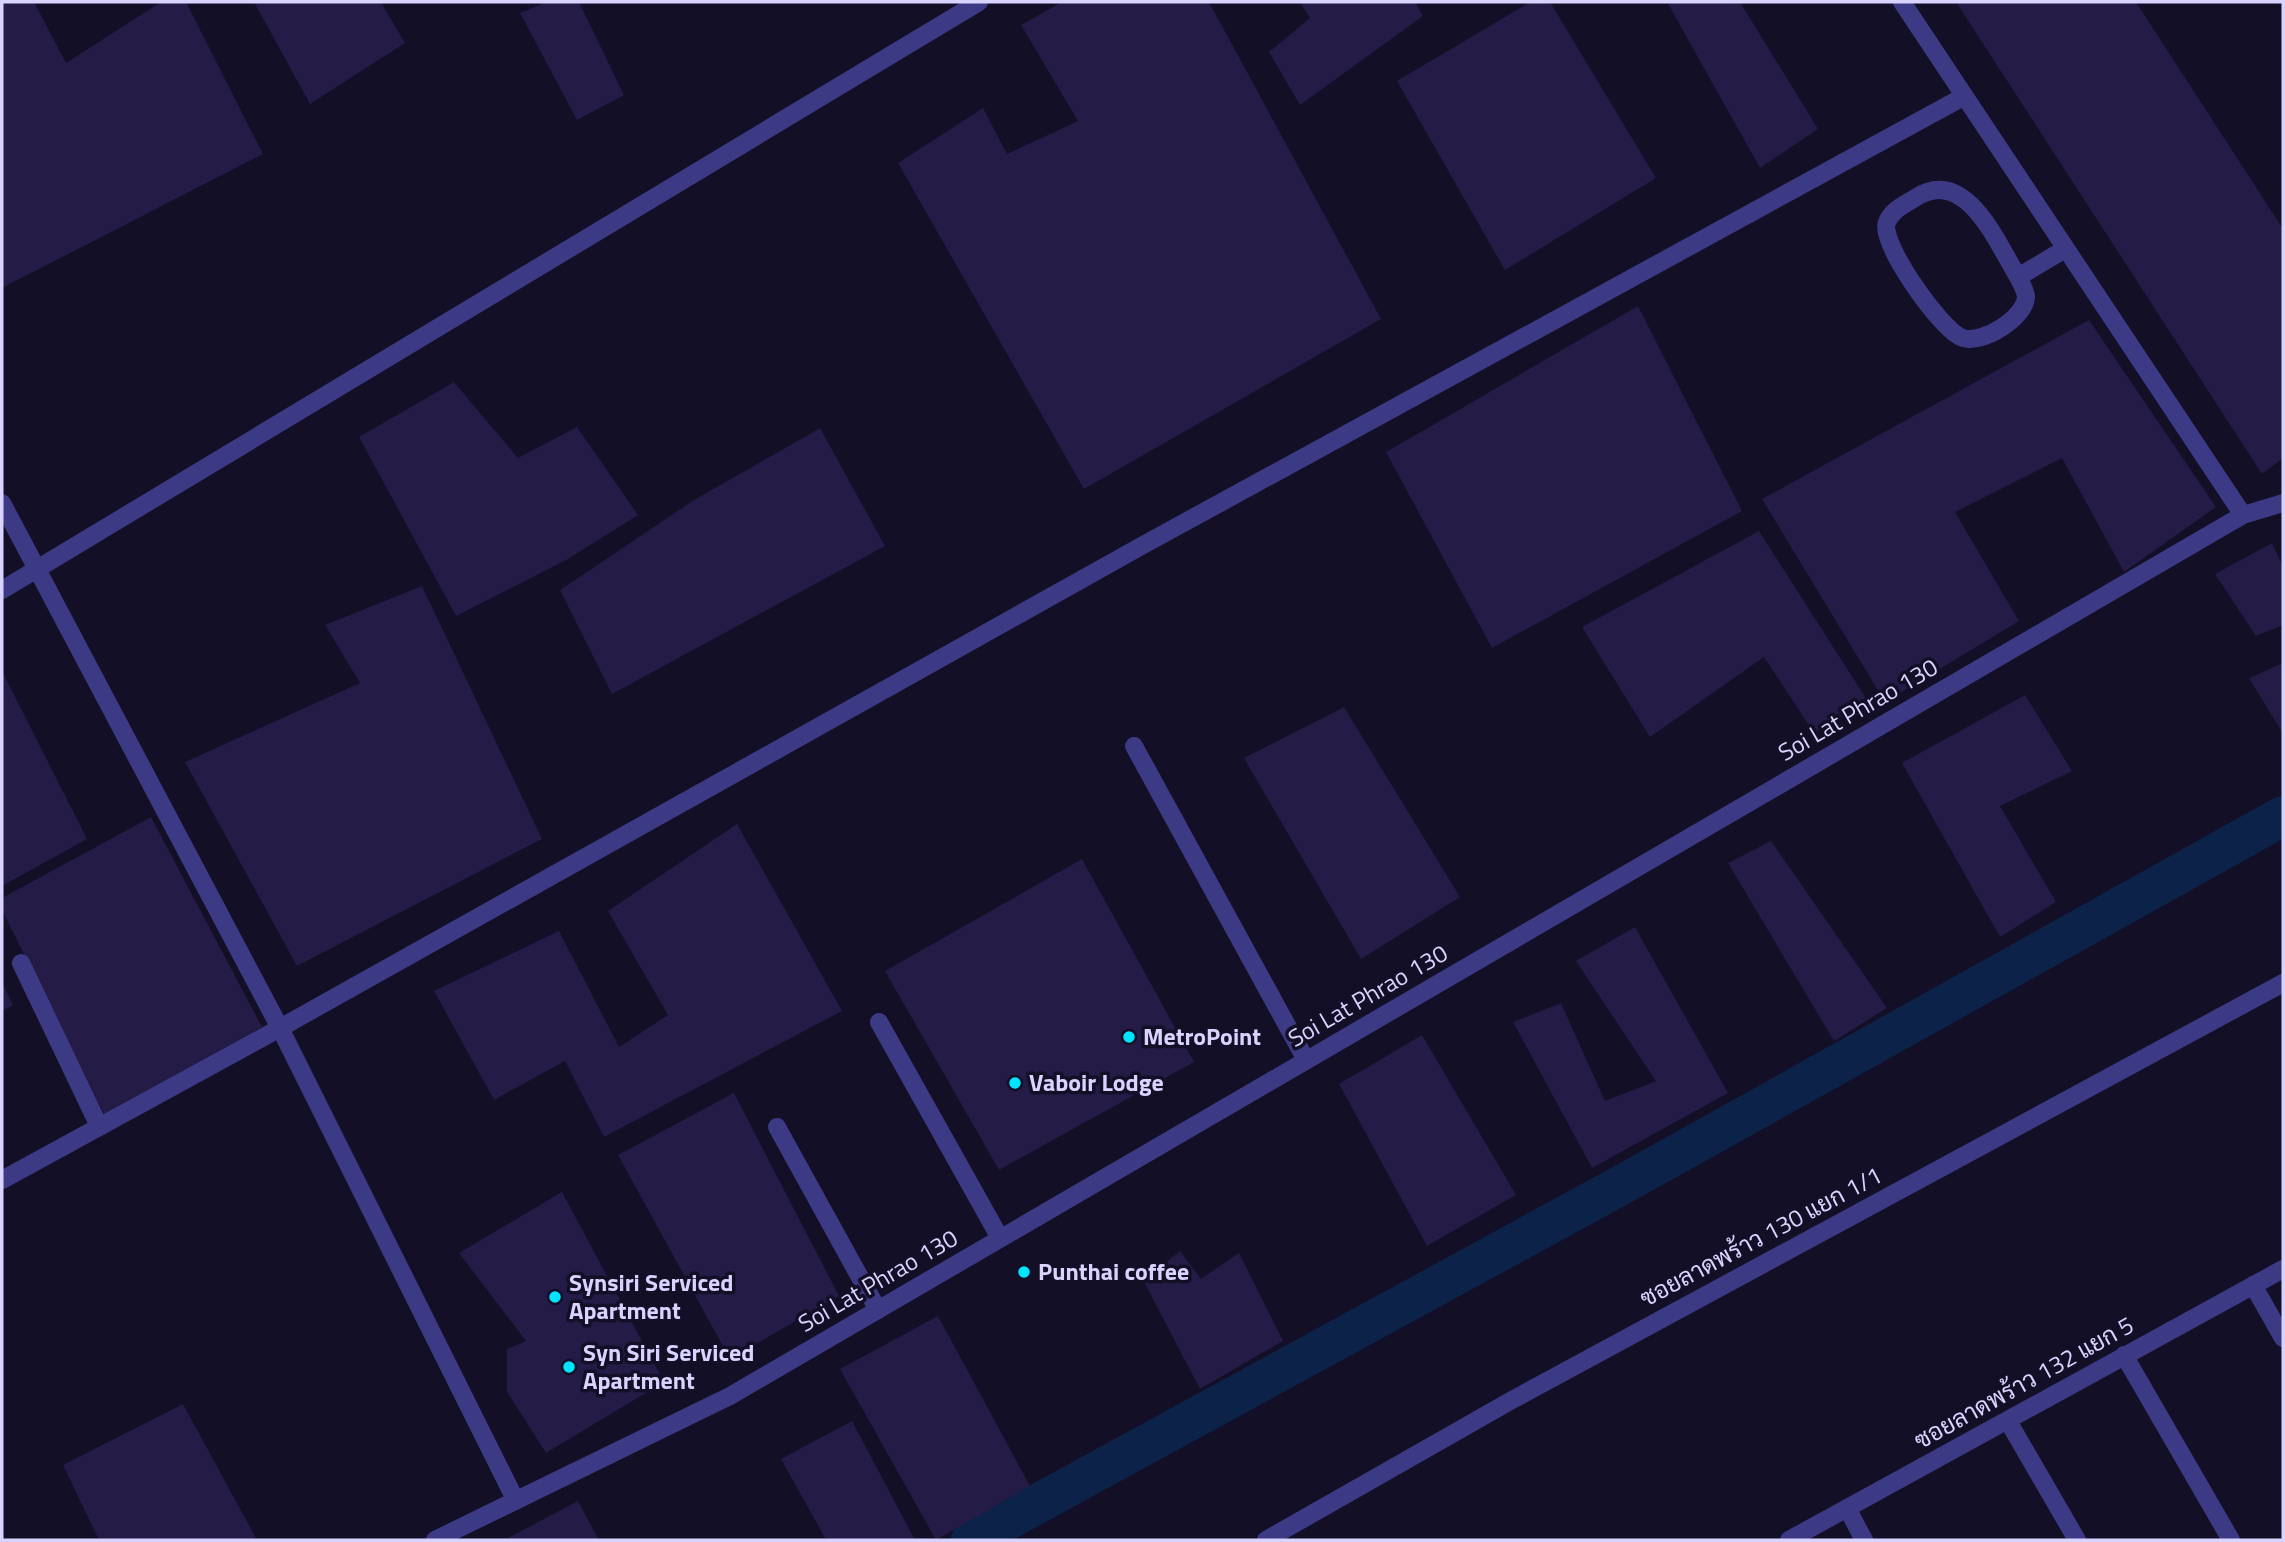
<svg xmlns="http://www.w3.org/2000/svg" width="2285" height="1542" font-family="'Titillium Web',Sarabun,sans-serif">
<rect width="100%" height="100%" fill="#130f26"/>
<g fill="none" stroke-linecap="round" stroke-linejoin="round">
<path stroke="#0c2248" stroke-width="40" d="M971,1540l654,-357 658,-367"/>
</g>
<path fill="#241b47" d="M2,2h32l32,61 95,-61h25l77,152 -261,134z
M254,2h127l24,41 -95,61z
M547,2h32l45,93 -47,25 -57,-107z
M1062,2h147l172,317 -297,170 -186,-326 85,-55 24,46 71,-33 -57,-96z
M1300,2h115l8,14 -123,89 -31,-53 41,-34z
M1530,2h20l106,176 -151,92 -108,-189z
M1667,2h73l78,127 -58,39z
M1956,2h180l147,227v229l-21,16z
M1638,306l104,205 -250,137 -106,-196z
M2089,320l127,187 -92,65 -62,-114 -107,54 64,109 -134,81 -123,-203z
M454,382l64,76 59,-31 61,88 -70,44 -112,57 -97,-179z
M820,428l65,118 -273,148 -52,-104 134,-90z
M1759,531l110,172 -55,30 -50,-76 -114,80 -68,-110z
M2272,543l11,24v58l-27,11 -41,-62z
M422,586l120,253 -245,127 -112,-204 175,-79 -35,-58z
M2283,663v71l-34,-56z
M2,671l85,168 -85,47z
M2025,695l47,76 -72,35 56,96 -56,35 -98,-174z
M1344,707l116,190 -99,62 -117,-201z
M151,817l111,210 -158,87 -102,-204v-12z
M737,824l105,187 -238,126 -39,-76 -71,39 -60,-109 125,-60 60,116 49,-32 -60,-104z
M1771,841l116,167 -53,33 -106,-178z
M1082,859l112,203 -195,108 -114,-199z
M1635,927l93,166 -136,75 -79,-146 48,-19 44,98 51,-20 -80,-120z
M2,982l11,23 -11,6z
M1422,1035l94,160 -89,51 -88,-162z
M734,1093l105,203 -109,63 -112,-204z
M562,1192l102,190 -118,71 -39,-61v-43l19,-8 -67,-88z
M1180,1251l21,28 38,-26 44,88 -83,48 -57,-109z
M938,1316l92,170 -94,54 -96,-171z
M183,1404l74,136h-158l-36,-75z
M852,1421l63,119h-89l-45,-81z
M578,1501l21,39h-95z"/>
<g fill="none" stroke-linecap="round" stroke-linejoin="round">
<path stroke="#3d3a85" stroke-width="18" d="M1902,2l341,513
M2018,277c3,6 8,14 8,20 -1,21 -43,47 -63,41 -21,-6 -85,-97 -76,-116 5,-12 17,-17 28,-24 51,-33 82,45 103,79l47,-28
M2,503l278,525 236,473
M2,590l977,-588
M1134,746l172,314
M21,963l78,163
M879,1022l121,216
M777,1127l101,183
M2,1180l278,-152 865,-484 818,-447
M2253,1285l30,53
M2124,1355l107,185
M2008,1421l69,119
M1847,1508l17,32
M435,1540l295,-144 1513,-881 40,-12
M1266,1540l246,-140 771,-417
M1789,1540l494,-271"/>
</g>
<g fill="#00e5ff" stroke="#130f26" stroke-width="2.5">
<circle cx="1129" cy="1037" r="7"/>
<circle cx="1015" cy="1083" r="7"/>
<circle cx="1024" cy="1272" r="7"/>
<circle cx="555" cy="1297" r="7"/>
<circle cx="569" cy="1367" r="7"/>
</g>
<g text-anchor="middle" stroke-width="7" stroke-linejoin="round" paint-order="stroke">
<g font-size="24" fill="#d9d4ff" stroke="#130f26">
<text transform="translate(1858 710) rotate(-30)" y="8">Soi Lat Phrao 130</text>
<text transform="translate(1368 996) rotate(-30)" y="8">Soi Lat Phrao 130</text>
<text transform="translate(1761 1237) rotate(-28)" y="8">ซอยลาดพร้าว 130 แยก 1/1</text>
<text transform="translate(878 1281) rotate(-30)" y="8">Soi Lat Phrao 130</text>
<text transform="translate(2024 1383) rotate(-29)" y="8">ซอยลาดพร้าว 132 แยก 5</text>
</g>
<g font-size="24" font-weight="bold" fill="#d9d4ff" stroke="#130f26" text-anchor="start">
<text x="1143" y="1045">MetroPoint</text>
<text x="1029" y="1091">Vaboir Lodge</text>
<text x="1038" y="1280">Punthai coffee</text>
<text x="569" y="1291">Synsiri Serviced<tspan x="569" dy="28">Apartment</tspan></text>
<text x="583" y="1361">Syn Siri Serviced<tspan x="583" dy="28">Apartment</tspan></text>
</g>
</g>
<rect width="2285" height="1542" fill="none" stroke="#d9d4ff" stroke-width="7"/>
</svg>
